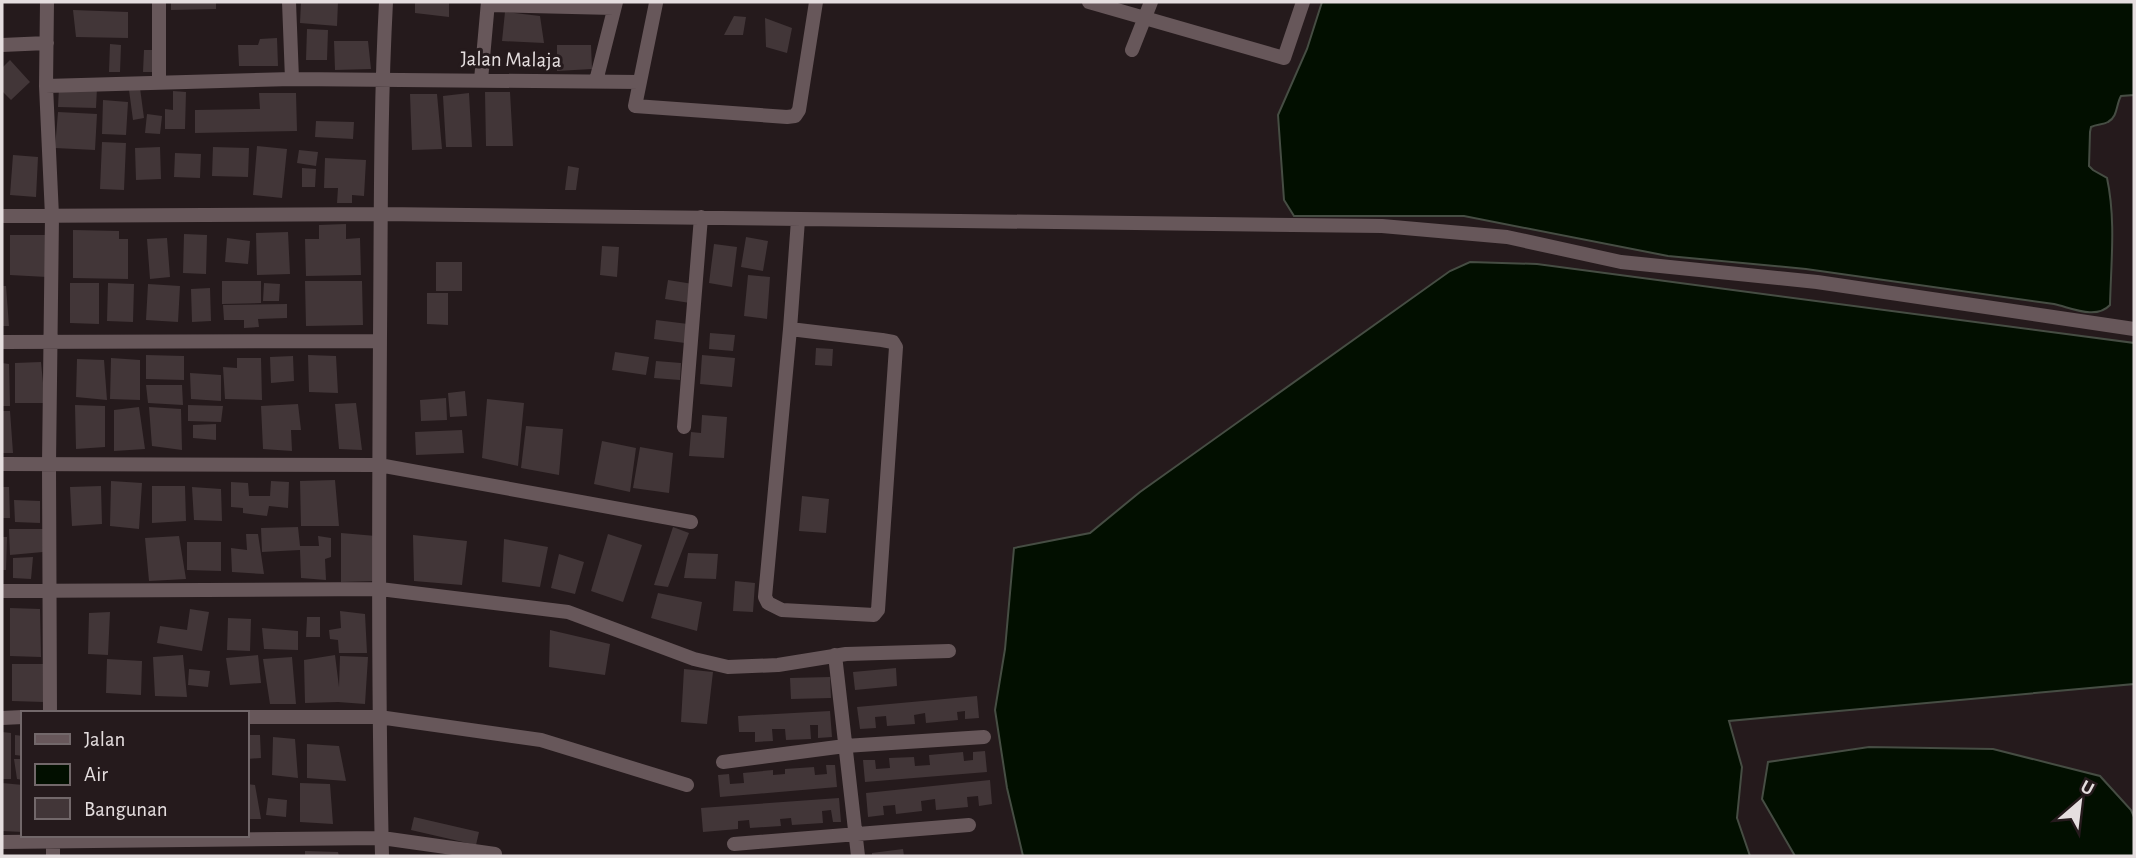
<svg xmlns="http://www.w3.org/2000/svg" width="2136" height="858" font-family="'Alegreya Sans',sans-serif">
<rect width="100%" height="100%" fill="#251a1c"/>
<path fill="#020f00" stroke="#464d43" stroke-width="2" d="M1322,2h812v93l-13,1c-5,8 -3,21 -13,26 -5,3 -11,2 -17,5l-1,5 -1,34 4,4 14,8c9,42 4,84 3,127 -14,15 -38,3 -56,-1l-248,-35 -138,-13 -204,-40h-170l-10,-16 -6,-85 29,-66z
M1470,262l67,2 597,79v341l-405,37 13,46 -5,51 13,38h-727l-16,-68 -12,-78 10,-61 9,-101 76,-15 50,-41 310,-221z
M1869,747l124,2 107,27 31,34 3,7v39h-339l-33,-57 6,-37z"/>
<path fill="#423638" d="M171,2h45v7l-45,1z
M301,2h37l-1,24 -37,-3z
M415,2h34v15l-34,-4z
M73,10l55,2v26l-52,-1z
M505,12l35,4 4,27 -42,-2z
M734,16l12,1 -3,18h-19z
M765,18l27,10 -5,25 -21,-6z
M307,29l21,1 -1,30h-21z
M277,38l1,28h-39l-1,-21h20l2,-6z
M334,41h34l3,28 -36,1z
M110,44l11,1 -1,27h-11z
M557,45h34l1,24 -35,2z
M144,50h13l-1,22h-13z
M10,60l20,22 -19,18 -9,-9v-23z
M59,87l38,1 -1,20 -38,-1z
M140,88l4,30 -11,2 -4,-30z
M173,91l13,1 -1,37h-20v-20l8,1z
M485,92h25l3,54h-27z
M259,93h37l1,38 -102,2v-23l65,-1z
M469,93l3,54h-26l-3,-51z
M410,94h27l5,55 -30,1z
M103,100l25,2 -2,33 -24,-1z
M58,112l39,2 -2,36 -40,-2z
M147,114l15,2 -2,18 -15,-1z
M316,121l38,1 -1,17 -38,-2z
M102,142l24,1 -2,47 -24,-1z
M257,146l30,3 -5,49 -29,-3z
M160,147l1,32 -25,1 -1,-32z
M213,147l36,1 -1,29 -36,-1z
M299,150l19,2 -2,14 -19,-3z
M175,153l26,1 -1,24 -26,-1z
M13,155l25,2 -2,40 -26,-2z
M325,158l41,2 -2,36 -12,-1v8h-15l1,-15h-14z
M568,166l11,2 -3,22h-11z
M302,168l14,1 -1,18h-13z
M346,224v15l14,-1 1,37 -55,1 -1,-37h14v-14z
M73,230l46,1v8h9v40l-55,-1z
M288,232l2,42 -33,1 -1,-42z
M184,234l23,1 -1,39 -23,-1z
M10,235h35l2,42 -37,-2z
M746,237l22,4 -5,30 -22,-4z
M167,238l3,39 -20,2 -3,-40z
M227,238l23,3 -2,23 -23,-2z
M714,244l23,3 -5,40 -23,-4z
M602,246l17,1 -2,30 -17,-2z
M436,262h26v29h-26z
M748,275l22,2 -3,42 -23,-3z
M668,280l25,4 -3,19 -25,-4z
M222,281h39v22l-39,1z
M305,281h57l1,44 -57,1z
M70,283h29v41l-29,-1z
M108,283l26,1 -1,38 -26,-1z
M264,283l16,1 -1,17h-16z
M148,284l32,2 -2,36 -32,-2z
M2,286h4l3,40h-7z
M210,288l1,33 -19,1 -1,-33z
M427,293h21v32l-21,-1z
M287,304v14l-29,1 1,8 -15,1v-8h-20l-1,-15z
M656,320l32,4 -3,19 -31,-4z
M710,333l25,2 -2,16 -24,-2z
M816,348l17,1 -1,17 -17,-1z
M615,352l34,5 -3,18 -34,-5z
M146,355l38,1v24l-38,-1z
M308,355l28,1 2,37 -29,-1z
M702,355l33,3 -3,29 -32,-3z
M293,356l1,25 -23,2 -1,-26z
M111,358l29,2v40l-30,-1z
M237,358h24l1,42 -37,-1 -2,-32 14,1z
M77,359l27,1 3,40 -31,-3z
M656,361l25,2 -1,17 -26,-2z
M41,362l4,41h-30v-40z
M2,363l7,1 1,42h-8z
M190,373l31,2v26l-30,-2z
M146,385h36l1,20 -35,-2z
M465,391l2,25 -17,1 -2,-24z
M446,398l1,22 -26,1 -1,-21z
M487,399l37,4 -6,63 -36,-8z
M356,403l6,47 -23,-1 -4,-45z
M298,404l3,26h-10l1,21 -29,-2 -2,-43z
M75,405l30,1v41l-29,2z
M188,405l35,1 -2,16 -33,-1z
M139,407l6,42 -31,2v-41z
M149,407l32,2 1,41 -30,-4z
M2,411h8l3,42h-11z
M702,415l25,2 -3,41 -35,-2 2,-24 10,1z
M216,424v16l-23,-2v-13z
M526,426l37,3 -4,46 -38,-7z
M462,430l2,23 -48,2 -1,-23z
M602,441l34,7 -6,44 -36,-8z
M640,447l33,6 -4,40 -36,-5z
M335,480l4,46h-38l-1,-45z
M111,481l31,2 -3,46 -29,-3z
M271,481l18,1 -1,26 -19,-2 -2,10 -24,-3v-5l-12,-1v-25l17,1 1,13h21z
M101,486l1,38 -30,2 -2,-39z
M152,486h33l1,35 -34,2z
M2,487h7l1,31h-8z
M192,487l29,2 1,32 -28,-1z
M802,496l27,3 -3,34 -27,-2z
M14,500l26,1v22l-25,-1z
M298,527l2,19h19l-1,-10 13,2v19l-6,2 1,21 -25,-2 -1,-28 -38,2 -1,-24z
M673,527l16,6 -21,54 -14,-2z
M9,529h35l-1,23 -33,3z
M341,533l35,3 1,45 -36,1z
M246,534h12l6,40 -32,-2 -1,-24 16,2z
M608,534l34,11 -19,57 -32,-11z
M413,535l54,6 -5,44 -48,-4z
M179,536l7,43 -37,2 -4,-43z
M2,537h5l-1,33h-4z
M504,539l44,8 -8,40 -38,-5z
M187,542h34v29l-34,-1z
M688,553l30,1 -2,25 -32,-1z
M559,554l25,8 -9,32 -24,-6z
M33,557l-2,22 -18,-1v-20z
M735,581l20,2 -2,29 -20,-1z
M658,593l44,9 -5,29 -46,-13z
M10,608l30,1 1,48 -31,-1z
M190,609l19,3 -7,39 -45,-8 3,-17 27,4z
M340,611l25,3 2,39h-28l-1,-13 -8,-1 -1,-9 12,-2z
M110,612l-2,43 -20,-1 1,-41z
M307,617h13v20h-14z
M228,618l23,1 -1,32 -23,-1z
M262,628l36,3v19l-34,-1z
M550,630l60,14 -5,31 -56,-8z
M183,655l4,42 -32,-1 -2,-39z
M258,655l3,28 -31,2 -4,-27z
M335,655l4,32 1,-31 28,1 -3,47 -27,-2 -33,1 -1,-43z
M292,657l4,47h-26l-7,-45z
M107,659l35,2 -1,34 -35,-2z
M12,664h33l-1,38 -32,-1z
M896,668l1,18 -42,4 -2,-18z
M189,669l21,2 -2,16 -20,-2z
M684,669l29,3 -6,52 -26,-2z
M830,677l1,21 -40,1 -1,-21z
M977,696l2,22 -14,1v-8l-8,1 1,8 -32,3 -1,-10 -11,2 1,9 -28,2 -1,-10 -11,1 1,11 -16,1 -3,-22z
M830,711l2,26 -14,1v-13h-8l1,14 -25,1 -1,-11h-13l1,12 -18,1v-10h-16l-1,-16z
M2,732l9,1v46h-9z
M15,735l8,1v20l-8,-1z
M247,735h13l1,23 -14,1z
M273,737l22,2 3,39 -26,-3z
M307,744l32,2 7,35 -39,-3z
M985,751l2,21 -122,10 -2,-22h12l1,9 14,-1 -1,-10 25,-1 1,9 15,-1 -1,-10 34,-3 1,9 9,-1v-8z
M14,759h9v21l-6,-1z
M826,765h9l2,22 -117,10 -2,-22 11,-1 1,10 14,-1 -1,-10 30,-3v5l12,-1v-5l29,-2 1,8 12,-1z
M990,780l2,24 -13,2 -1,-10 -11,1 1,10 -32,3 -1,-11 -14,2 1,10 -26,3 -1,-9 -12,1 1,9 -16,2 -2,-24z
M2,783l21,2v47l-21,-1z
M300,783l30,1 3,40 -33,-2z
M247,784l8,1 6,34h-14z
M268,798l19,2 -1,17 -20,-2z
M839,798l2,24h-8l-2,-12 -9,1 1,12 -31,2 -1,-7 -11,1 1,7 -31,2 -1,-8 -11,1v8l-35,3 -2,-24z
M414,817l65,15 -3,13 -65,-15z
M903,849l1,7h-32v-3z
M305,851l33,1 1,4h-34z"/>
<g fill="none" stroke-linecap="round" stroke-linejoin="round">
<path stroke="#67575a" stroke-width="14" d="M47,2l-1,84 6,130 -3,248 1,249
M159,2v80
M289,2l3,77
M1089,2l195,56 19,-56
M656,3l-21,103 152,11 8,-1 4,-6 17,-108
M488,5l126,3
M2,45l45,-2
M1132,50l19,-48
M481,80l7,-78
M596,81l20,-79
M46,86l246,-7 348,3
M2,216l379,-2 1001,12 125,11 114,25 196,20 317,47
M790,329l92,11 11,2 3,5 -18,263 -4,5 -92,-5 -14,-7 -3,-6z
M790,329l8,-109
M2,342l378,-1
M684,427l17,-210
M2,464l377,1 312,57
M2,591l378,-2 188,23 126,47 34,8 50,-2 68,-11 103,-3
M835,655l23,201
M247,717h132l162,23 146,45
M2,718l21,-1
M723,762l122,-16 139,-9
M2,842l380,-4 113,16
M734,844l235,-19
M53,856v-21
M382,856c-4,-173 -3,-347 -2,-520 1,-111 0,-223 6,-334"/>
</g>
<g text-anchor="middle" stroke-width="6" stroke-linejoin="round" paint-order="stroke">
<g font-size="21" fill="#e5dedf" stroke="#251a1c">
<text transform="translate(511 59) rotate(1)" y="7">Jalan Malaja</text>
</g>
</g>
<rect width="2136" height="858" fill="none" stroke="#e5dedf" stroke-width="7"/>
<rect x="21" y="711" width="228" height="126" fill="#251a1c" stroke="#72686a" stroke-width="2"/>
<rect x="35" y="734" width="35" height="10" fill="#67575a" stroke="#72686a" stroke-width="2"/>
<text x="84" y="746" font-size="21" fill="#e5dedf">Jalan</text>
<rect x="35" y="764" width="35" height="21" fill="#020f00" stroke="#72686a" stroke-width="2"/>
<text x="84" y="781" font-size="21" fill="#e5dedf">Air</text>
<rect x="35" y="798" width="35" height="21" fill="#423638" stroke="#72686a" stroke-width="2"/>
<text x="84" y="816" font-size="21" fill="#e5dedf">Bangunan</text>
<g transform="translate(2080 802) rotate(28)" stroke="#251a1c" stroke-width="5" paint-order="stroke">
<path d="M0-5L12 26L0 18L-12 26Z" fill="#e5dedf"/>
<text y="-10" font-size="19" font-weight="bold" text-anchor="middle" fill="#e5dedf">U</text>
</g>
</svg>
